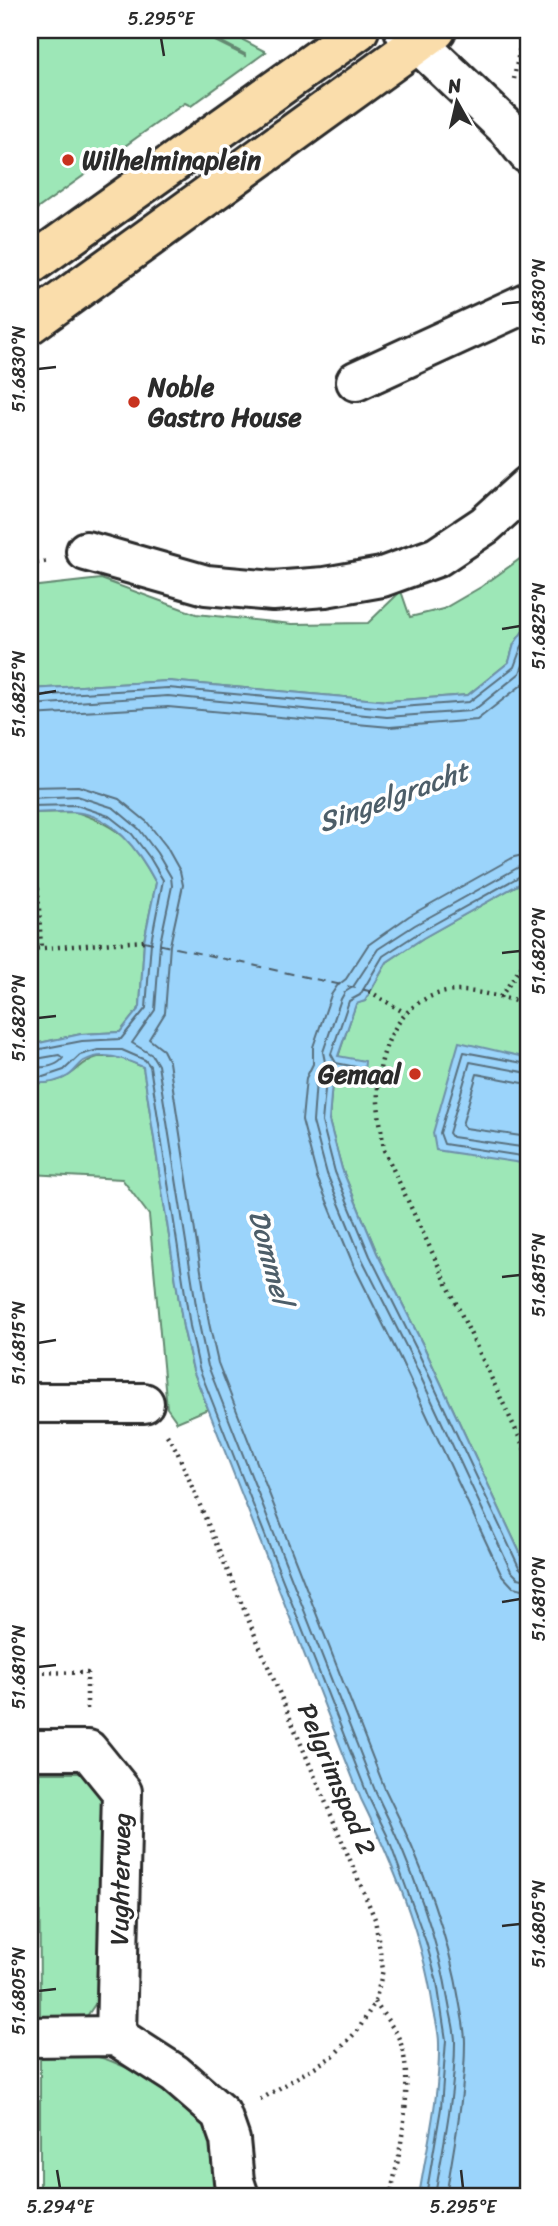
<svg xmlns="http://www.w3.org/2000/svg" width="558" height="2226" font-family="Sriracha,sans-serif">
<rect width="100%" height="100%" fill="#fff"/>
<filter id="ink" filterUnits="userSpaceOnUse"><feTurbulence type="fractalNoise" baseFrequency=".0143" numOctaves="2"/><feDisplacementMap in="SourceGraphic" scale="14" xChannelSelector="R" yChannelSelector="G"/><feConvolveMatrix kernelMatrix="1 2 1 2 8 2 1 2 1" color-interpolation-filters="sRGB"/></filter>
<g filter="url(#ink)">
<path fill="#9de7b7" stroke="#648971" stroke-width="2" d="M30,30h163l52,26v-2l-46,-24h25l42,22 -75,54 -6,-3 -155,111z
M528,553v71l-14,20 -5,18 -41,33 -80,6 -220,-20 -138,8v-102l71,-8 95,35 96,10 76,-1 33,-32 9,26 33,-8 38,-22z
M76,812c45,15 57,29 80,71l-12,58 -4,66 -20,25 -39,2 -51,11v-232z
M528,879v691l-104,-223 -47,-94 -35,-84 -13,-48 3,-39 11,1 -5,-26 18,-54 9,-2 22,-39 36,-24z
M98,1057h22l23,10 40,260 10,43 15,39 -31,13 -10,-14 -18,-193 -27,-36 -92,-5v-91c13,1 28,0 39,-8 12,-7 14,-14 29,-18z
M39,1773h48l20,24 -1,191 -25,37 -41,-1z
M80,2053c10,2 21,4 31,8 34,13 94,51 107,87 5,15 7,33 10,48h-188v-141z"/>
<path fill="#9bd4fb" stroke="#6e90a8" stroke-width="2" d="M528,624v255l-105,59 -36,24 -22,39 -9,3 -18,52 27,5 -2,24 -31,-3 -3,39 13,48 35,84 47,94 104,223v626h-109c8,-50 21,-102 20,-153 0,-12 -4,-25 -6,-37 -11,-72 -40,-142 -72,-207l-168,-429 -10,-43 -40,-260c-18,-8 -40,-17 -59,-6 -6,4 -10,12 -16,15 -12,7 -26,8 -38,7v-38l51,-11 39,-2 20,-25 4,-66 12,-58c-17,-32 -43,-69 -83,-71 -14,-1 -29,1 -43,1v-124l138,-8 220,20 80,-6 41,-33 5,-18z
M459,1042l69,16v106l-92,-14 -3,-17z"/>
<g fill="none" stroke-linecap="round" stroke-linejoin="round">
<path stroke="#586f7e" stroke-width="2" d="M30,696l138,-8 219,20 82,-6 45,-35 7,-19 7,-12
M30,705l138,-9 219,21 83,-6 8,-4 42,-34 8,-21
M30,715l138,-8 222,20 87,-7 51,-40
M30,787l48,-1 41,13 28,23 19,24 14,25 3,14 -13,60 -5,68 -16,26 14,11 6,12 40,261 9,40 167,426c34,68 63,141 75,216 2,12 5,25 5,37 0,52 -11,104 -19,154
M30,798l47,-2 37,12 25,21 18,24 14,24 1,9 -12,57 -5,67 -23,33 20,12 6,10 41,259 9,42 168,427c33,67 61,138 73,212 2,12 6,25 6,37 0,51 -12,104 -20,154
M30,806l46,-1 33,11 23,18 18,24 13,22 -12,62 -5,66 -25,31 -39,2 -52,10
M528,854l-14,3 -105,59 -41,29 -22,34 -9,7 -6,9 -18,52v17l-7,14 -4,42 15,57 36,87 47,94 101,216 12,13 15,3
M528,865l-9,2 -104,58 -37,24 -25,38 -8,5 -4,7 -18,53 3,15 -10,13 -3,42 14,52 35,85 48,95 101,217 7,7 10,2
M528,874l-6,1 -102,57 -37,24 -23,39 -11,6 -18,53 5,9 20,4 1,8 -4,2 -20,-2 -7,4 -4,43 13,50 35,84 47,94 102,217 4,4h5
M30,1060l29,-5 4,3c-7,10 -22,10 -33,9
M528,1064l-64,-12 -24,81 4,11 84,13
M528,1073l-58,-11 -21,71 3,4 76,11
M30,1076l13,1 21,-7 16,-15 18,-5h24l23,10 5,6 40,260 9,42 169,428 19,39 39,107 11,40 9,58 -5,68 -15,88
M528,1084l-51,-10 -15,51 3,3 63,9"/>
<path stroke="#4d5e69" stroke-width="2" stroke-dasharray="9 7" stroke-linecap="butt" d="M144,941l225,50"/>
<defs>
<path id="minor" d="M404,30l103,98 21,26
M356,381l172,-79
M86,551l120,34 67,6 52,-4 57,-10 55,-20 48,-32 43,-39
M30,1403h114
M30,1750h58l34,42 -6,244 59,38 46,40 9,26 4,41 5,15
M30,2037l86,-1"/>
<path id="major" d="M30,265l329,-235
M30,324l406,-294"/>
</defs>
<use href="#minor" stroke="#2b2b2b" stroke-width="44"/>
<use href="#major" stroke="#2b2b2b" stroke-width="44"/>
<path stroke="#2b2b2b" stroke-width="4.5" stroke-dasharray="2 5" stroke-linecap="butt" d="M490,30l30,9
M514,79l9,-49
M30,564l20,-3
M30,887l8,2 3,60
M30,949l114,-8
M369,991l36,22
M500,997l28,-39
M528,1004c-22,-5 -46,-13 -68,-13 -59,-1 -85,60 -82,111 1,16 4,32 6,48l144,306
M167,1435l10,16 198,468 8,51 -8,32 -17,28 -25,26 -75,45
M30,1672l57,1v38
M375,2002c8,13 21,27 26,42 13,40 -1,111 -11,152"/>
<use href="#minor" stroke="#fff" stroke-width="38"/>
<use href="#major" stroke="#faddab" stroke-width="38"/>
</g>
</g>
<path fill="none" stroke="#2b2b2b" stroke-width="2.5" d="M161,38l3,18M502,304l18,-2M38,369l18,-2M502,629l18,-3M38,694l18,-3M502,953l18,-2M38,1018l18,-2M502,1277l18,-2M38,1343l18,-3M502,1602l18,-3M38,1667l18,-2M502,1926l18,-2M38,1991l18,-2M57,2170l3,18M461,2170l2,18"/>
<g fill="#c8321e" stroke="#fff" stroke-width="2.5">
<circle cx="68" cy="160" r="7"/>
<circle cx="134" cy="402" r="7"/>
<circle cx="415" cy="1074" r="7"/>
</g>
<g text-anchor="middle" stroke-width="7" stroke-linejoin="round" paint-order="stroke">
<g font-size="26" font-weight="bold" fill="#2b2b2b" stroke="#fff" text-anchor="start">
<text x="82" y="169">Wilhelminaplein</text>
<text x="148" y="396">Noble<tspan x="148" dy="30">Gastro House</tspan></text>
<text x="401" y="1083" text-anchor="end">Gemaal</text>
</g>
<g font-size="26" fill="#2b2b2b" stroke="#fff">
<text transform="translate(337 1779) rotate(67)" y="9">Pelgrimspad 2</text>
<text transform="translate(120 1879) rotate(-89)" y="9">Vughterweg</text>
</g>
<g font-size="28" font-style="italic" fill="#4d5e69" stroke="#fff">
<text transform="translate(393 796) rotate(-20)" y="10">Singelgracht</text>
<text transform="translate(271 1257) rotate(75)" y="10">Dommel</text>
</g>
</g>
<rect width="558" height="2226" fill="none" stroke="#fff" stroke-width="77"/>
<g transform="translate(457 102) rotate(352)" stroke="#ffffff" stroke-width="5" paint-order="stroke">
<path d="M0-5L12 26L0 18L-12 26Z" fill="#2b2b2b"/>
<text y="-10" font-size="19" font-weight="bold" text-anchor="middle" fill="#2b2b2b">N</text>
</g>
<rect x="38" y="38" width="482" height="2150" fill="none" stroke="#2b2b2b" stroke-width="2.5"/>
<g font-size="18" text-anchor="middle" fill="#2b2b2b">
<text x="161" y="25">5.295°E</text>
<text transform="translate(539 302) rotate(-90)" y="6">51.6830°N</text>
<text transform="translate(19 369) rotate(-90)" y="6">51.6830°N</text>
<text transform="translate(539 626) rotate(-90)" y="6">51.6825°N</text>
<text transform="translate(19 694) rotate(-90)" y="6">51.6825°N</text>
<text transform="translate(539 951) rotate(-90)" y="6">51.6820°N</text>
<text transform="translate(19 1018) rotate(-90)" y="6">51.6820°N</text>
<text transform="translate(539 1275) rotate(-90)" y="6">51.6815°N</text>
<text transform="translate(19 1343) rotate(-90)" y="6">51.6815°N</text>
<text transform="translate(539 1599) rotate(-90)" y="6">51.6810°N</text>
<text transform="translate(19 1667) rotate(-90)" y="6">51.6810°N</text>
<text transform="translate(539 1924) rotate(-90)" y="6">51.6805°N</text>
<text transform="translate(19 1991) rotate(-90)" y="6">51.6805°N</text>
<text x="60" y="2213">5.294°E</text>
<text x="463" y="2213">5.295°E</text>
</g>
</svg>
